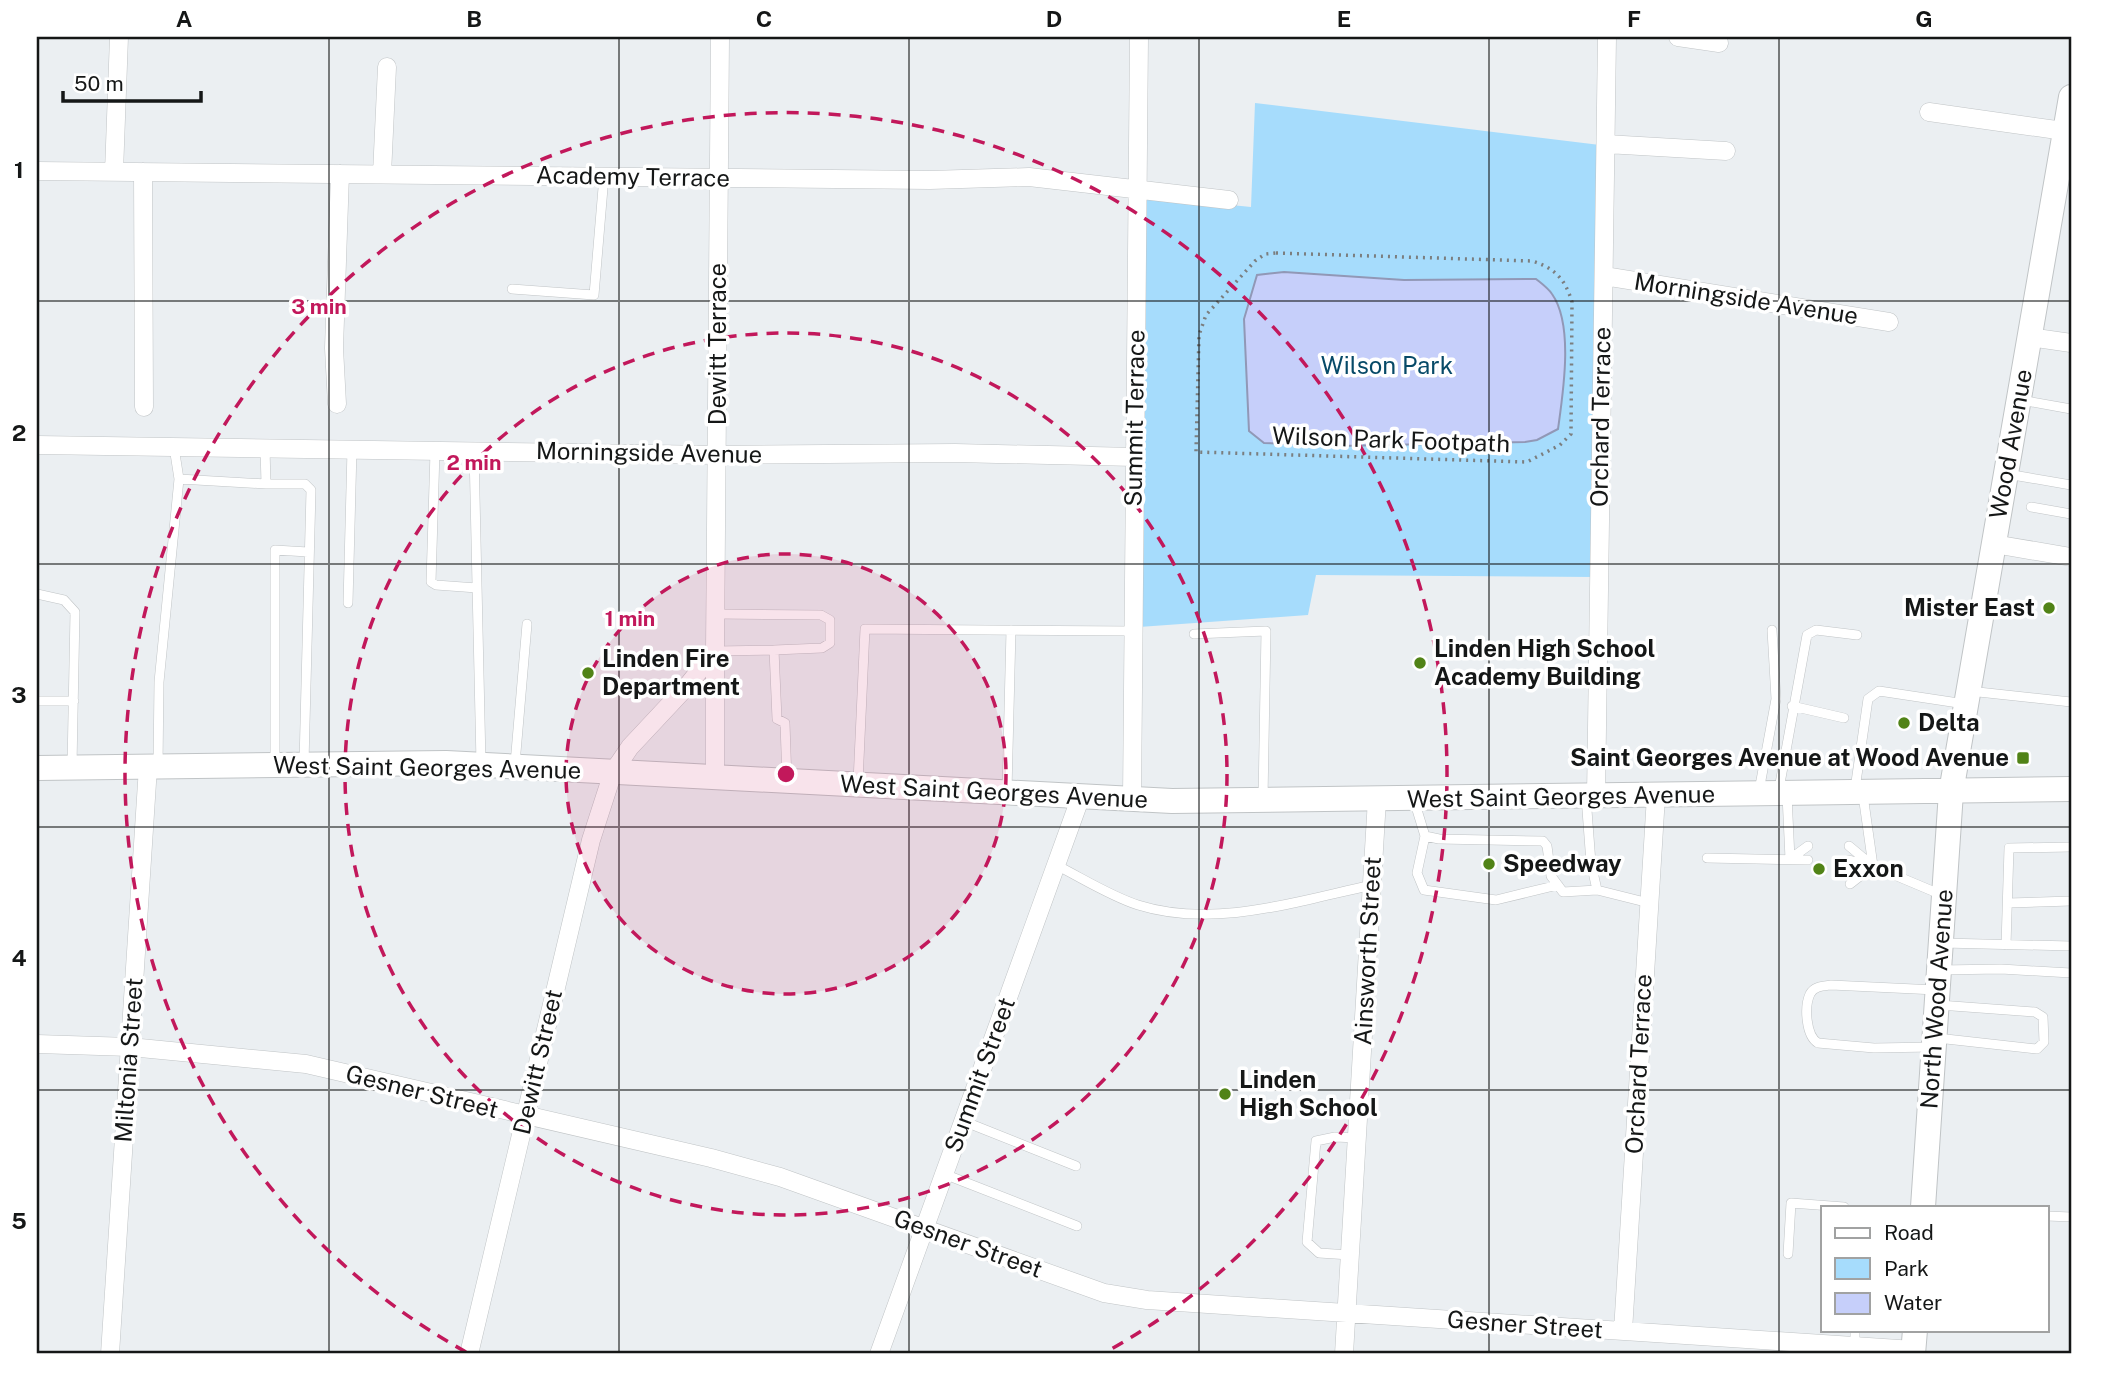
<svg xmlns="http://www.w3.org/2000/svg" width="2108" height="1391" font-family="'Public Sans',sans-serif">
<rect width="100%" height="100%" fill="#ebeff2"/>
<path fill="#a6dcfc" d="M1255,103l345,42 -5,432 -279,-2 -8,40 -169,12 3,-431 109,11z"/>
<path fill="#c6cffa" stroke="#9198b6" stroke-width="2" d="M1284,272l120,8 132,-1c5,4 12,9 16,15 22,31 11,99 6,135l-21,11 -12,2 -186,4 -75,-3 -15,-12 -5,-112 13,-44z"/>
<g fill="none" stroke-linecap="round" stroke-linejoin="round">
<defs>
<path id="lane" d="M512,289l82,6 10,-119
M2021,400l50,9
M265,448l1,36h39l6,6 -7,273
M435,451l-4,131 5,3 41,3
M474,451l7,312
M2007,474l64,11
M179,479l87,5
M2031,507l40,7
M37,594l27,6 11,12 -3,154
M348,603l4,-154
M716,614l105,1 9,5v23l-8,5 -48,2 3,69 8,4 2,58
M1194,634l72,-3 -3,168
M715,651l59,-1
M1969,691l102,11
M37,701h37
M1792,706l52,12
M275,763v-213l33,2
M515,764l12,-140
M158,765l1,-83 20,-203 -5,-32
M858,782l7,-153 268,2
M1779,789l28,-154 9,-5 41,5
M1855,789l13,-90 11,-8 86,13
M1007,791l4,-161
M1759,791l17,-92 -4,-69
M1787,795l3,64 18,-13
M1863,795l10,71 69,29
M1586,797l5,66 6,27 52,13
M1414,800l11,36 -8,37 7,17 72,10 62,-15
M1425,836l14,3 104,2 4,5 4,30 12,16 34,-2
M1849,846l24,20
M1707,858l101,2
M1849,860l19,5
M1056,865c26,13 54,31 82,40 76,24 160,-4 234,-20
M1850,884l23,-18
M2008,903l63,-2
M1943,943l128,3
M2006,945l3,-97 62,-1
M1941,970l60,-1 70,4
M1937,1038l100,11 7,-7 -1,-25 -8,-5 -96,-7
M1933,1047l-59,1 -56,-5c-12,-7 -14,-36 -8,-49 4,-8 14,-8 21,-9l105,5
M963,1121l113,45
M944,1174l133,52
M2047,1216l24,1
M1788,1254l3,-51 53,4
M1350,1255l-31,-2 -12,-11 9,-101 19,-4 22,1
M1855,1346v-16"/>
<path id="street" d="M1678,37l41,6
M1929,112l142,20
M1606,144l120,7
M37,171l893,9 99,-3 200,23
M114,172l5,-135
M143,172l1,235
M382,174l5,-107
M1604,276l285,46
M2030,337l41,6
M337,404l-3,-56 6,-174
M37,445l680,10 238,-2 180,4
M1994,544l77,13
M715,777v-126
M1596,797l11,-760
M1132,799l7,-762
M37,1044l93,3 176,17 405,94 69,19 324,116 43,7 767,50
M1623,1331l33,-535
M110,1354l38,-587
M469,1354l122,-514 22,-68 17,-25 58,-62 27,-34 5,-614
M879,1354l202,-558
M1344,1354l33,-555"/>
<path id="secondary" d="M37,768l409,-5 726,38 899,-12
M1923,1207l28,-415 120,-695
M1913,1354l2,-24"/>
</defs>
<use href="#lane" stroke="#c0c4c6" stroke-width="10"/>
<use href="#street" stroke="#c0c4c6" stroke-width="19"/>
<use href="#secondary" stroke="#c0c4c6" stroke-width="26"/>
<path stroke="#7b7e7f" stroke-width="3.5" stroke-dasharray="2 5" stroke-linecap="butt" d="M1276,253l256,8c23,7 33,18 40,41l-1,132 -11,11 -33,17 -331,-10 3,-117 7,-20 49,-54 10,-7z"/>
<use href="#lane" stroke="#fff" stroke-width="9"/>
<use href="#street" stroke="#fff" stroke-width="18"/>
<use href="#secondary" stroke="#fff" stroke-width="24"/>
</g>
<path fill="none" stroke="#151717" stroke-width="2" stroke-opacity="0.55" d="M329,37v1317M619,37v1317M909,37v1317M1199,37v1317M1489,37v1317M1779,37v1317M37,301h2034M37,564h2034M37,827h2034M37,1090h2034"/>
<circle cx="786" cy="774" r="220" fill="#c2185b" fill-opacity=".12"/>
<g fill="none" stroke="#c2185b" stroke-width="3.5" stroke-dasharray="12 9">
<circle cx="786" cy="774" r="220"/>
<circle cx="786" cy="774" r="441"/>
<path d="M466 1352A661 661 0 1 1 1106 1352"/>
</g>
<g fill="#518317" stroke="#fff" stroke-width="2.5">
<circle cx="2049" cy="608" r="7"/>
<circle cx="1420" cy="663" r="7"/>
<circle cx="588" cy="673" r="7"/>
<circle cx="1904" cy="723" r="7"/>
<rect x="2016" y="751" width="14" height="14" rx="3.5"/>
<circle cx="1489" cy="864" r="7"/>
<circle cx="1819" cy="869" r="7"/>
<circle cx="1225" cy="1094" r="7"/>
</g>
<g text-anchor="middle" stroke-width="7" stroke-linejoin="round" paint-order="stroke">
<g font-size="24" fill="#151717" stroke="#fff">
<text transform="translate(633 177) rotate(1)" y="8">Academy Terrace</text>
<text transform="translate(1746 299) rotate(9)" y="8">Morningside Avenue</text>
<text transform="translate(718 344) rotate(-90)" y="8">Dewitt Terrace</text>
<text transform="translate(1601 417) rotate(-89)" y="8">Orchard Terrace</text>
<text transform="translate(1135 418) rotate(-89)" y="8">Summit Terrace</text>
<text transform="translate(1391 440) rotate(2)" y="8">Wilson Park Footpath</text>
<text transform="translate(2011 444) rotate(-80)" y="8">Wood Avenue</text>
<text transform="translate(649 453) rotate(1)" y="8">Morningside Avenue</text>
<text transform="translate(427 768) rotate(1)" y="8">West Saint Georges Avenue</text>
<text transform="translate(994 792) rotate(3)" y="8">West Saint Georges Avenue</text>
<text transform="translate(1561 797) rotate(-1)" y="8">West Saint Georges Avenue</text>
<text transform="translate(1368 951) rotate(-87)" y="8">Ainsworth Street</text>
<text transform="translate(1937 999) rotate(-86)" y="8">North Wood Avenue</text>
<text transform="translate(129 1060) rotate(-86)" y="8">Miltonia Street</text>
<text transform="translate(538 1062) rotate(-77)" y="8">Dewitt Street</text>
<text transform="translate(1639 1064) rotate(-87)" y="8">Orchard Terrace</text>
<text transform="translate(980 1075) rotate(-70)" y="8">Summit Street</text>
<text transform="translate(422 1092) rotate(14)" y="8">Gesner Street</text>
<text transform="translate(968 1244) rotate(20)" y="8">Gesner Street</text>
<text transform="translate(1525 1325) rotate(4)" y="8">Gesner Street</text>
</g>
<g font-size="24" fill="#074a68" stroke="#fff">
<text x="1387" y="374">Wilson Park</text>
</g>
<g font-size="24" font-weight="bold" fill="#151717" stroke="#fff" text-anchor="start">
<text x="2035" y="616" text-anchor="end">Mister East</text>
<text x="1434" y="657">Linden High School<tspan x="1434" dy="28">Academy Building</tspan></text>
<text x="602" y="667">Linden Fire<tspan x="602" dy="28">Department</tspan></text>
<text x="1918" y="731">Delta</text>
<text x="2009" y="766" text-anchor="end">Saint Georges Avenue at Wood Avenue</text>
<text x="1503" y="872">Speedway</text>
<text x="1833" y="877">Exxon</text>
<text x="1239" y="1088">Linden<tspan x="1239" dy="28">High School</tspan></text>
</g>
</g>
<circle cx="786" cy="774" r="10" fill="#c2185b" stroke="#fff" stroke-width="3.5"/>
<g font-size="21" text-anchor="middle" font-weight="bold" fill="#c2185b" stroke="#fff" stroke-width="7" stroke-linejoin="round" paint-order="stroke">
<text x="319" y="314">3 min</text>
<text x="474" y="470">2 min</text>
<text x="630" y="626">1 min</text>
</g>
<rect width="2108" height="1391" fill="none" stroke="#ffffff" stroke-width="77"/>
<rect x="1821" y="1206" width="228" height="126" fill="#ffffff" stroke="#a1a2a2" stroke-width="2"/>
<rect x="1835" y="1228" width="35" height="10" fill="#ffffff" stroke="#a1a2a2" stroke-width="2"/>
<text x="1884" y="1240" font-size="21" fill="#151717">Road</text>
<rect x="1835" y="1258" width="35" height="21" fill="#a6dcfc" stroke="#a1a2a2" stroke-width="2"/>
<text x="1884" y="1276" font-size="21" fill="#151717">Park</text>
<rect x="1835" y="1293" width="35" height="21" fill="#c6cffa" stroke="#a1a2a2" stroke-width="2"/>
<text x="1884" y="1310" font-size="21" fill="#151717">Water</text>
<path d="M63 91v10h138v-10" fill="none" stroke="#151717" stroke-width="3.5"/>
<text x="74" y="91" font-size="21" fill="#151717" stroke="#ffffff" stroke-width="5" paint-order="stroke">50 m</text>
<rect x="38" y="38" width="2032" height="1314" fill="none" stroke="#151717" stroke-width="2.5"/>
<g font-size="23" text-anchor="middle" font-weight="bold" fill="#151717">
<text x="184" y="27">A</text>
<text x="474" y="27">B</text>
<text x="764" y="27">C</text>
<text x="1054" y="27">D</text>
<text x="1344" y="27">E</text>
<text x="1634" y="27">F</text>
<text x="1924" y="27">G</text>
<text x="19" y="178">1</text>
<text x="19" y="441">2</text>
<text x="19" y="703">3</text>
<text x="19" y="966">4</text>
<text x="19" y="1229">5</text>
</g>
</svg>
